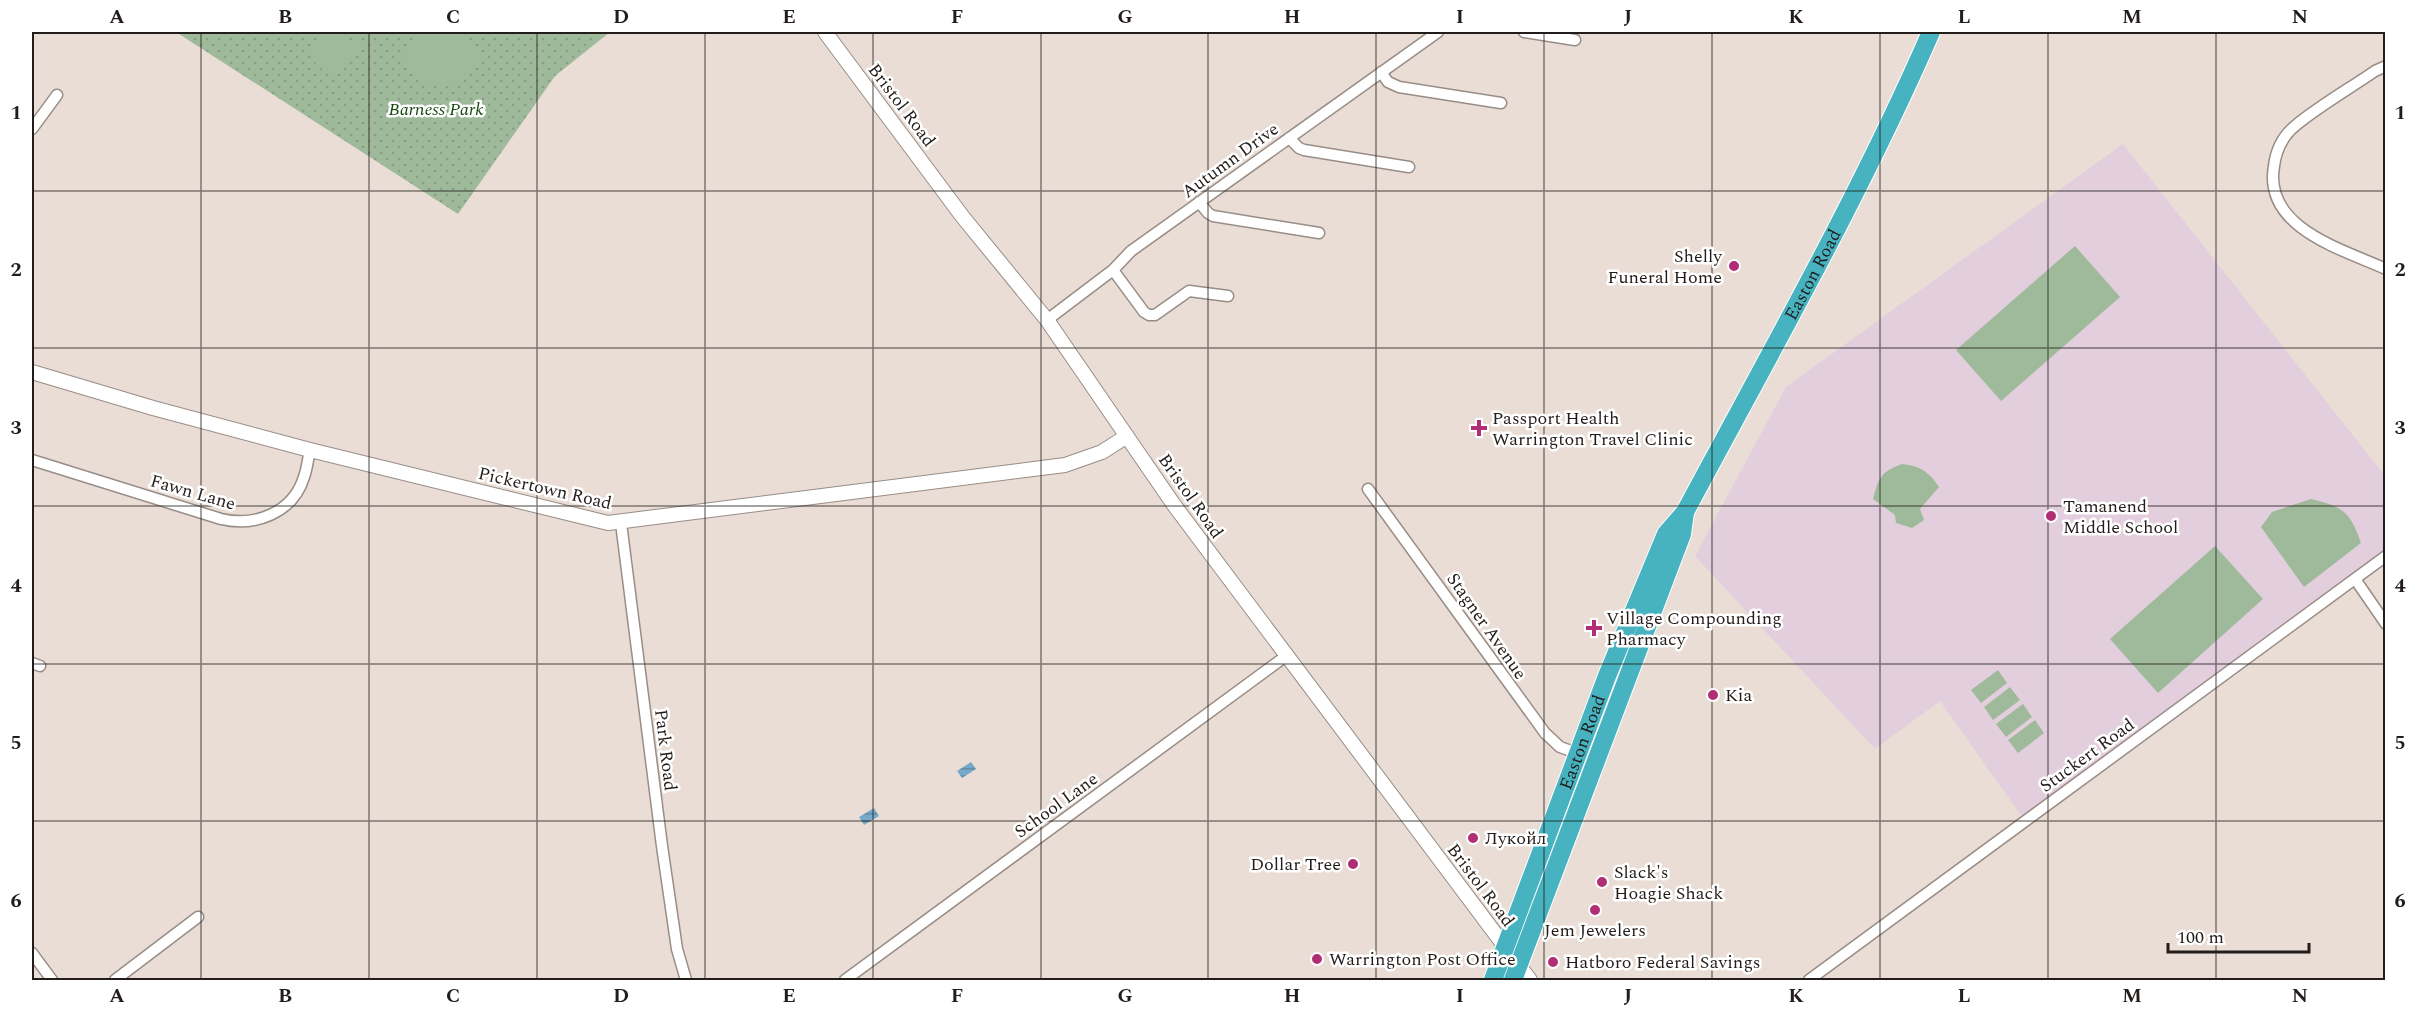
<svg xmlns="http://www.w3.org/2000/svg" width="2417" height="1012" font-family="Spectral,serif">
<defs>
<pattern id="park-dots" width="8" height="8" patternUnits="userSpaceOnUse" patternTransform="scale(1.5)"><rect width="8" height="8" fill="#9fba9a"/><path d="M2 2h.1M6 6h.1" fill="none" stroke="#899f84" stroke-width="1.8" stroke-linecap="round"/></pattern>
<pattern id="water-rules" width="6" height="5" patternUnits="userSpaceOnUse" patternTransform="scale(1.5)"><rect width="6" height="5" fill="#76aaca"/><path d="M0 2.5h6" fill="none" stroke="#608aa3"/></pattern>
</defs>
<rect width="100%" height="100%" fill="#e9ddd5"/>
<path fill="#e3cedd" d="M2123,144l262,332v80l-360,265 -85,-120 -65,48 -180,-193 91,-169z"/>
<path fill="url(#park-dots)" d="M176,32h434l-55,44 -97,138z"/>
<path fill="#9fba9a" d="M324,32h7l18,10 4,-2 8,3 2,5 -6,7 -5,-2 -15,21 -9,-2 -12,-7c-4,-15 -3,-22 8,-33z
M426,32h30l24,25c-19,41 -57,37 -77,-1z
M2075,246l45,51 -119,104 -45,-51z
M1902,464c19,2 27,8 37,23l-19,22 4,11 -12,8 -16,-5 -1,-8 -22,-16c6,-21 7,-27 29,-35z
M2311,499c32,8 39,12 50,44l-57,44 -43,-60 11,-15z
M2215,546l48,53 -105,94 -48,-54z
M1998,670l9,13 -26,20 -10,-13z
M2010,687l10,13 -27,20 -9,-13z
M2023,704l9,13 -26,20 -10,-13z
M2035,720l9,13 -26,20 -10,-13z"/>
<path fill="url(#water-rules)" d="M971,762l5,7 -14,9 -5,-7z
M874,808l5,8 -15,9 -5,-8z"/>
<g fill="none" stroke-linecap="round" stroke-linejoin="round">
<defs>
<path id="street" d="M1524,32l51,8
M2386,66l-11,5c-26,18 -56,35 -80,55 -12,10 -19,24 -21,40 -11,62 68,83 112,103
M1381,72l7,10 11,5 102,16
M32,129l25,-34
M1289,138l10,10 5,2 105,17
M1199,202l9,11 5,3 106,17
M1113,270l31,42 5,3h6l34,-24 39,5
M1047,320l66,-50 18,-19 307,-219
M32,460l189,59c34,8 72,-6 83,-42 3,-8 4,-18 6,-27
M1368,489l177,244 15,14 22,8
M621,523l41,323 15,103 9,31
M2355,579l31,45
M32,663l8,3
M32,953l20,27
M115,980l83,-63
M845,980l441,-324
M1809,980l577,-424"/>
<path id="secondary" d="M825,32l137,184 85,104 127,185 356,475
M32,372l121,36 157,42 298,73 457,-58 37,-13 25,-16"/>
<g id="highway">
<path id="s1" d="M1493,980l114,-304 59,-142 19,-22c85,-159 174,-315 246,-480"/>
<path d="M1513,980l169,-446 3,-22"/>
</g>
</defs>
<use href="#street" stroke="#988d86" stroke-width="13"/>
<use href="#secondary" stroke="#988d86" stroke-width="16"/>
<use href="#highway" stroke="#fff" stroke-width="20"/>
<use href="#street" stroke="#fff" stroke-width="10"/>
<use href="#secondary" stroke="#fff" stroke-width="14"/>
<use href="#highway" stroke="#47b3c1" stroke-width="18"/>
</g>
<path fill="none" stroke="#221d1b" stroke-width="1.5" stroke-opacity="0.55" d="M201,32v948M369,32v948M537,32v948M705,32v948M873,32v948M1041,32v948M1208,32v948M1376,32v948M1544,32v948M1712,32v948M1880,32v948M2048,32v948M2216,32v948M32,191h2354M32,348h2354M32,506h2354M32,664h2354M32,821h2354"/>
<g fill="#b12d74" stroke="#fff" stroke-width="2">
<circle cx="1734" cy="266" r="6"/>
<path d="M1476 419h6v6h6v6h-6v6h-6v-6h-6v-6h6z"/>
<circle cx="2051" cy="516" r="6"/>
<path d="M1591 619h6v6h6v6h-6v6h-6v-6h-6v-6h6z"/>
<circle cx="1713" cy="695" r="6"/>
<circle cx="1473" cy="838" r="6"/>
<circle cx="1353" cy="864" r="6"/>
<circle cx="1602" cy="882" r="6"/>
<circle cx="1595" cy="910" r="6"/>
<circle cx="1317" cy="959" r="6"/>
<circle cx="1553" cy="962" r="6"/>
</g>
<g text-anchor="middle" stroke-width="5" stroke-linejoin="round" paint-order="stroke">
<g font-size="18" fill="#221d1b" stroke="#fff">
<text transform="translate(902 105) rotate(53)" y="6">Bristol Road</text>
<text transform="translate(1230 160) rotate(-36)" y="6">Autumn Drive</text>
<text dy="6" stroke="none"><textPath href="#s1" startOffset="777">Easton Road</textPath></text>
<text transform="translate(545 488) rotate(13)" y="6">Pickertown Road</text>
<text transform="translate(193 492) rotate(16)" y="6">Fawn Lane</text>
<text transform="translate(1191 496) rotate(55)" y="6">Bristol Road</text>
<text transform="translate(1487 626) rotate(55)" y="6">Stagner Avenue</text>
<text dy="6" stroke="none"><textPath href="#s1" startOffset="254">Easton Road</textPath></text>
<text transform="translate(666 750) rotate(83)" y="6">Park Road</text>
<text transform="translate(2087 755) rotate(-36)" y="6">Stuckert Road</text>
<text transform="translate(1056 805) rotate(-36)" y="6">School Lane</text>
<text transform="translate(1481 885) rotate(53)" y="6">Bristol Road</text>
</g>
<g font-size="18" font-style="italic" fill="#15470c" stroke="#fff">
<text x="436" y="115">Barness Park</text>
</g>
<g font-size="18" fill="#221d1b" stroke="#fff" text-anchor="start">
<text x="1722" y="262" text-anchor="end">Shelly<tspan x="1722" dy="21">Funeral Home</tspan></text>
<text x="1492" y="424">Passport Health<tspan x="1492" dy="21">Warrington Travel Clinic</tspan></text>
<text x="2063" y="512">Tamanend<tspan x="2063" dy="21">Middle School</tspan></text>
<text x="1606" y="624">Village Compounding<tspan x="1606" dy="21">Pharmacy</tspan></text>
<text x="1725" y="701">Kia</text>
<text x="1485" y="844">Лукойл</text>
<text x="1341" y="870" text-anchor="end">Dollar Tree</text>
<text x="1614" y="878">Slack's<tspan x="1614" dy="21">Hoagie Shack</tspan></text>
<text x="1595" y="936" text-anchor="middle">Jem Jewelers</text>
<text x="1329" y="965">Warrington Post Office</text>
<text x="1565" y="968">Hatboro Federal Savings</text>
</g>
</g>
<rect width="2417" height="1012" fill="none" stroke="#ffffff" stroke-width="66"/>
<path d="M2168 943v9h141v-9" fill="none" stroke="#221d1b" stroke-width="3"/>
<text x="2177" y="943" font-size="18" fill="#221d1b" stroke="#ffffff" stroke-width="4.5" paint-order="stroke">100 m</text>
<rect x="33" y="33" width="2351" height="946" fill="none" stroke="#221d1b" stroke-width="2"/>
<g font-size="20" text-anchor="middle" font-weight="bold" fill="#221d1b">
<text x="117" y="23">A</text>
<text x="285" y="23">B</text>
<text x="453" y="23">C</text>
<text x="621" y="23">D</text>
<text x="789" y="23">E</text>
<text x="957" y="23">F</text>
<text x="1125" y="23">G</text>
<text x="1292" y="23">H</text>
<text x="1460" y="23">I</text>
<text x="1628" y="23">J</text>
<text x="1796" y="23">K</text>
<text x="1964" y="23">L</text>
<text x="2132" y="23">M</text>
<text x="2300" y="23">N</text>
<text x="16" y="119">1</text>
<text x="2400" y="119">1</text>
<text x="16" y="276">2</text>
<text x="2400" y="276">2</text>
<text x="16" y="434">3</text>
<text x="2400" y="434">3</text>
<text x="16" y="592">4</text>
<text x="2400" y="592">4</text>
<text x="16" y="749">5</text>
<text x="2400" y="749">5</text>
<text x="16" y="907">6</text>
<text x="2400" y="907">6</text>
<text x="117" y="1002">A</text>
<text x="285" y="1002">B</text>
<text x="453" y="1002">C</text>
<text x="621" y="1002">D</text>
<text x="789" y="1002">E</text>
<text x="957" y="1002">F</text>
<text x="1125" y="1002">G</text>
<text x="1292" y="1002">H</text>
<text x="1460" y="1002">I</text>
<text x="1628" y="1002">J</text>
<text x="1796" y="1002">K</text>
<text x="1964" y="1002">L</text>
<text x="2132" y="1002">M</text>
<text x="2300" y="1002">N</text>
</g>
</svg>
